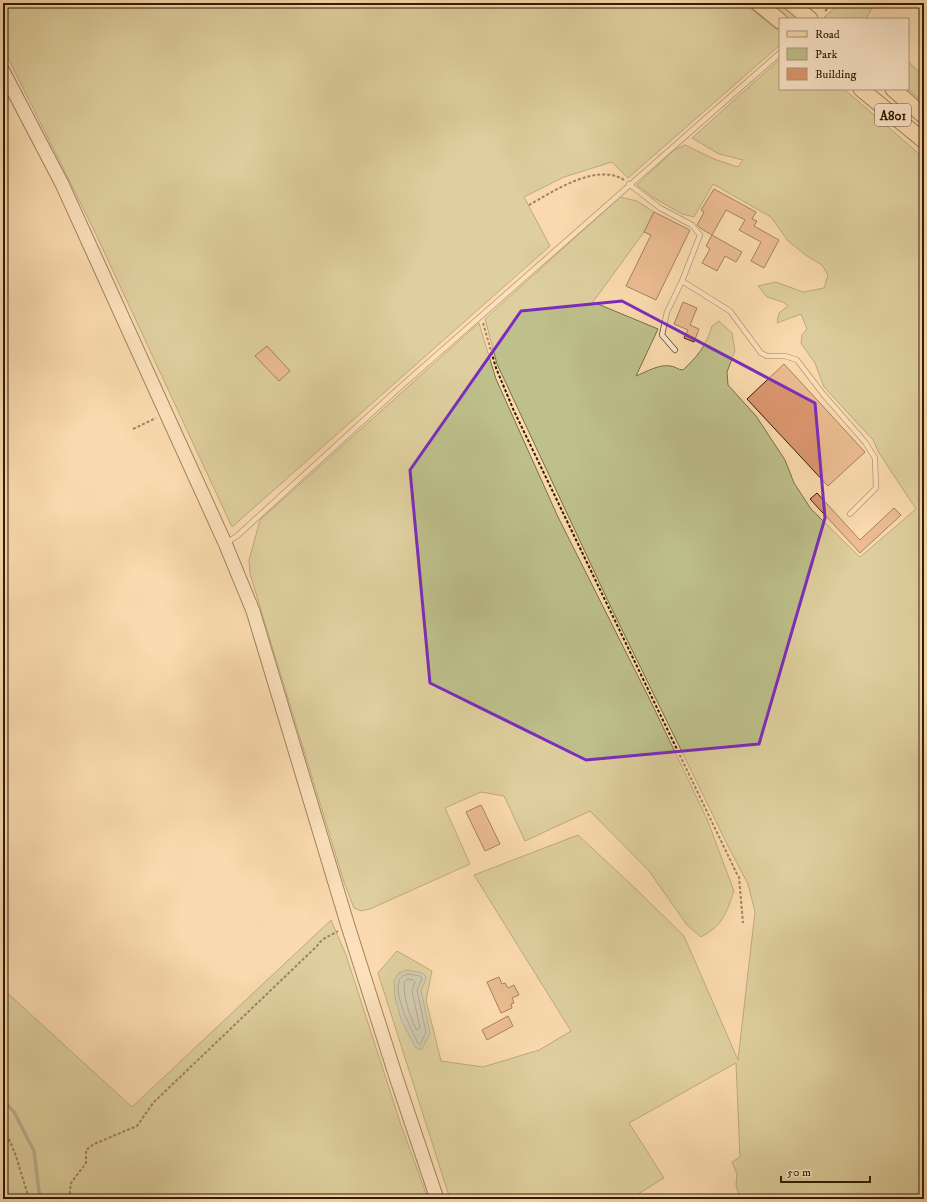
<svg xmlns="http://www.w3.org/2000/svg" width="927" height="1202" font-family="'IM FELL DW Pica',serif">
<rect width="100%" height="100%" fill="#fadaae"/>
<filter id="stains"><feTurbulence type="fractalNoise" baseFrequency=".005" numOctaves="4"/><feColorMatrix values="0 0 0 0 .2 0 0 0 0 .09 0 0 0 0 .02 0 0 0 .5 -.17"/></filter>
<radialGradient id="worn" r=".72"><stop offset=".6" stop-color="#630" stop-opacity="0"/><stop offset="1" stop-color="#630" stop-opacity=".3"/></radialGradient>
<path fill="#bec08b" stroke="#786e46" d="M3,3h741l36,29v13l-152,133 -16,-16 -48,15 -40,20 26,49 -318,281 -138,-297 -91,-182z
M769,3h11l19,16h-10z
M841,3h34l-8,14 1,2h-41l-3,-2z
M780,59v30h64l80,69v1041h-184l-4,-14 1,-11 -5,-12 8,-5 -4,-94 -107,60 35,55 -34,21h-180l-72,-226 19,-22 35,20 -6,29 15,61 42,6 56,-17 32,-19 -97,-156 104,-40 58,54 48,47 54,124 17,-148 -7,-28 -19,-36 -120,-245 -112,-239 -12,-45 135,-122 17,4 17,11 -10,20 -51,70 65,27 -22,47c10,-4 23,-12 34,-10 5,0 8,4 13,4 15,-14 23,-24 29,-44l7,-5 13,12 3,18 -8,21 1,13 28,31 29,44 9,23 17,26 49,48 56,-48 -37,-56 -6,-13 -49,-53 -9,-24 -14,-20 1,-8 5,-6 -6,-15 -24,9 2,-10 9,-7 -5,-4 -16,-5 -9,-11 18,-4 27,10 21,-4 4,-13 -6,-10 -15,-9 -19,-15 -17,-24 -58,-33 -19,33 -12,-3 -28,-16 -17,-13 37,-35 11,-5 29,14 24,8 5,-7 -24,-6 -27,-16z
M908,61l16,16v26l-16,-14z
M479,323l17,56 62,138 93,185 56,117 27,72c-8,23 -11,34 -33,46l-14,-12 -38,-54 -59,-60 -65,30 -21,-45 -23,-4 -36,16 25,56 -100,45 -9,2 -7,-3 -10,-26 -94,-308 -1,-14 11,-40z
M331,920l15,35 55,170 27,74h-425v-210l129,118z"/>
<path fill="#a2b8b5" stroke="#75796d" d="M407,970l15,3 4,3 -1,6 -4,8 9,43 -9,17 -6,-3 -14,-28 -6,-22 -1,-16 5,-8z"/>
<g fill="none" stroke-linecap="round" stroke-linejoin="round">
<path stroke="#6a6a5b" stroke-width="1" d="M408,974l12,2 2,2 -5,12 9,42 -6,13 -2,-2c-7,-14 -24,-46 -19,-62 1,-4 5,-6 9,-7z
M408,979l5,1 2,2 -3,9 8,37 -2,2 -2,-1c-7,-15 -12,-29 -12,-46z"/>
<path stroke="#75796d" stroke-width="3.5" d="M3,1100l11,12 20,39 6,48"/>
</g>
<path fill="#dd9770" stroke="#321b01" d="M714,189l42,23 -4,7 5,2 -3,5 25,14 -15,28 -13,-7 10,-19 -22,-12 6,-10 -19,-10 -14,25 -12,-7 -3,-3 7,-13 -3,-2z
M654,212l36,18 -34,70 -30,-14 25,-51 -7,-3z
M712,235l30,17 -6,10 -11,-6 -8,15 -15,-8 8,-14 -4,-3z
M683,302l14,6 -7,17 9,4 -5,13 -10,-4 4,-8 -14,-6z
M267,346l23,25 -11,10 -24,-25z
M784,364l81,88 -37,34 -81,-87z
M817,493l43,47 34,-32 7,7 -41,38 -50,-54z
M481,805l19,39 -15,7 -19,-39z
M499,977l3,7 3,-1 3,5 6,-3 5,10 -7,3 2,5 -3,1 1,4 -11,5 -14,-31z
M508,1016l5,10 -26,14 -5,-10z"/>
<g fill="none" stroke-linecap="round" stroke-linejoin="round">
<defs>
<path id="lane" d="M629,184l31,24 32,17 8,10 -18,46 -15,31 -5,23 13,15
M682,281l48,30 31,42 6,3h18l12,4 26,34 42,48 10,16 1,30 -26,26
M226,543l11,-7 161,-147 382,-336"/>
<path id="secondary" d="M3,71l59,113 163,359 28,68 95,315 48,151 41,122"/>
<path id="primary" d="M758,3l22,18
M791,3l19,16
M861,89l63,52
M893,89l31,27"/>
</defs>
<use href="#lane" stroke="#644b2c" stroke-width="6"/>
<use href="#secondary" stroke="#321b01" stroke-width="15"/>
<use href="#primary" stroke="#321b01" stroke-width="17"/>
<path stroke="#321b01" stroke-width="2" stroke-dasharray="3 2" stroke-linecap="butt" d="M825,11l9,-8
M529,205c23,-13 68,-43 95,-25
M483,323l13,45 18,43 223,463 2,3 4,46
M133,429l23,-11
M3,1125l13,31 13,43
M69,1199l2,-16 15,-20v-13l8,-6 43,-18 16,-23 164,-157c5,-8 13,-10 21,-15"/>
<use href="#lane" stroke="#fce7ca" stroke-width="4.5"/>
<use href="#secondary" stroke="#fce7ca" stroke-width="13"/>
<use href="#primary" stroke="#fadaae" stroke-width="15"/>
</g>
<path d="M0 0H927V1202H0ZM622,301l193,102 10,115 -66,226 -173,16 -156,-77 -20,-213 111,-159z" fill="#fadaae" fill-opacity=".55" fill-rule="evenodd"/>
<path fill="none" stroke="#7b2cbf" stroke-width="3" stroke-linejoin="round" d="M622,301l193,102 10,115 -66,226 -173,16 -156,-77 -20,-213 111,-159z"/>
<g text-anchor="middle" stroke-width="3" stroke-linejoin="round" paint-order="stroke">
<rect fill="#fce7ca" stroke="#6f583d" stroke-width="1" x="875" y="104" width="36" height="22" rx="3"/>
<g font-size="13" font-weight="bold" fill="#321b01">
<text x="893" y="120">A801</text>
</g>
</g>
<rect width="927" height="1202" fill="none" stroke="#fadaae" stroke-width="16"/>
<rect x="4" y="4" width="919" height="1194" fill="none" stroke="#321b01" stroke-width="2"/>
<rect x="8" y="8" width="911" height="1186" fill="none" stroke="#321b01"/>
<rect x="779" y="18" width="130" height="72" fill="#fce7ca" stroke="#ab957a"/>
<rect x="787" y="31" width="20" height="6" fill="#fadaae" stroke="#ab957a"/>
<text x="815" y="38" font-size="12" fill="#321b01">Road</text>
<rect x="787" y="48" width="20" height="12" fill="#bec08b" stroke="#ab957a"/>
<text x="815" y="58" font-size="12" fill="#321b01">Park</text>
<rect x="787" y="68" width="20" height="12" fill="#dd9770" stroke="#ab957a"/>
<text x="815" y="78" font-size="12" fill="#321b01">Building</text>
<path d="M781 1176v6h89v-6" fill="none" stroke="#321b01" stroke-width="2"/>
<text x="787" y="1176" font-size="12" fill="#321b01" stroke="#fce7ca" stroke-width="3" paint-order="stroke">50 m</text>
<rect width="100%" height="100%" filter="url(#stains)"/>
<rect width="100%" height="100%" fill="url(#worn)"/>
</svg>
